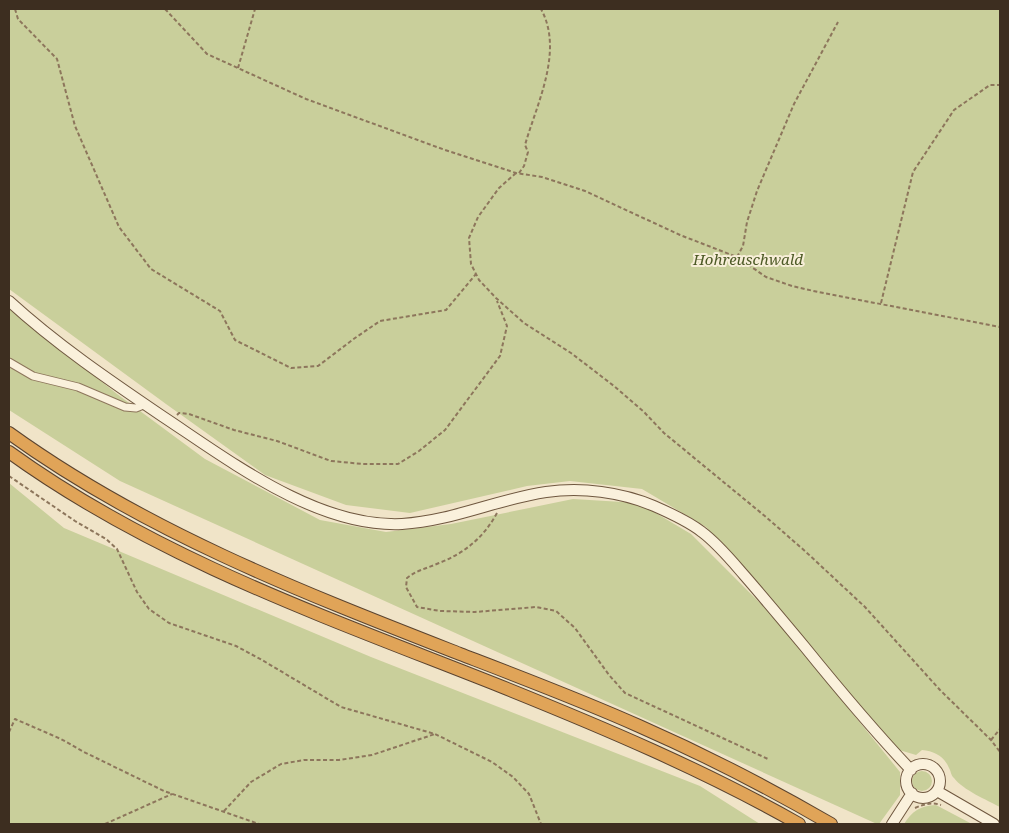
<svg xmlns="http://www.w3.org/2000/svg" width="1009" height="833" font-family="'Noto Serif',serif">
<rect width="100%" height="100%" fill="#f0e4c8"/>
<path fill="#c9cf9b" d="M9,9h991v798c-13,-7 -37,-17 -46,-29 -3,-2 -3,-7 -5,-10 -5,-12 -15,-17 -27,-18l-6,5 -20,-6 -190,-222 -64,-38 -72,-8 -43,5 -117,27 -64,-8 -81,-30 -99,-71 -157,-115z
M9,307l108,87 88,65 115,61 66,12 65,-8 122,-25 66,4 52,31 85,85 124,153v23l-21,29h-2l-757,-343 -111,-71z
M9,483l55,45 307,129 329,129 60,38h-751z
M912 781a10 10 0 1 1 20 0a10 10 0 1 1-20 0Z
M936,805l36,19h-68c8,-13 16,-18 32,-19z"/>
<g fill="none" stroke-linecap="round" stroke-linejoin="round">
<defs>
<path id="street" d="M9,362l24,14 45,11 47,20 11,1 10,-4"/>
<path id="secondary" d="M9,301c47,43 100,79 153,115 68,45 155,112 240,108 50,-3 96,-25 144,-32 36,-5 75,0 108,14 16,7 34,15 48,26 16,12 29,28 42,43 20,23 40,47 60,71 34,42 69,84 107,124
M906 781a17 17 0 1 1 34 0a17 17 0 1 1-34 0Z
M937,791l57,33
M892,824l20,-31"/>
<path id="highway" d="M9,433c137,99 295,160 451,221 60,23 121,46 179,72 66,29 130,62 192,98
M9,452c148,107 322,167 491,234 102,41 204,84 299,138"/>
</defs>
<use href="#street" stroke="#8d765c" stroke-width="9"/>
<use href="#secondary" stroke="#6f573f" stroke-width="12"/>
<use href="#highway" stroke="#5b4430" stroke-width="14"/>
<path stroke="#8d765c" stroke-width="2" stroke-dasharray="4 2.5" stroke-linecap="butt" d="M15,9l3,10 39,40 18,67 44,101 32,42 69,42 15,29 56,28 27,-2 37,-28 25,-17 66,-11 30,-36
M165,9l42,45 99,45 139,51 71,23 26,4 43,14 95,44 57,22 29,20 26,9 26,6 182,35
M238,68l17,-59
M516,173l-17,15 -21,29 -9,21 2,26 8,16 17,18 28,25 47,30 43,33 30,26 20,21 102,84 40,35 59,55 75,83 51,50 9,12
M519,173l5,-7 4,-14 -3,-7c12,-42 39,-94 16,-136
M737,257l6,-11 4,-24 10,-31 37,-87 44,-82
M881,303l32,-131 41,-62 36,-25h10
M177,415l2,-2 10,1 45,16 43,11 54,20 32,3h35l21,-13 26,-21 55,-74 7,-30 -10,-25
M9,476l66,45 31,18 11,10 20,43 12,17 20,14 67,23 26,14 79,47 94,27 57,28 21,15 16,17 12,30
M497,513c-13,24 -32,40 -58,50 -11,5 -22,7 -32,15l-1,9 11,20 23,4 35,1 61,-5 20,4 19,17 34,47 16,18 143,66
M9,732l6,-13 46,20 23,13 80,39 95,33
M991,740l9,-11
M915,808c9,-4 17,-6 26,-3
M224,811l27,-29 30,-18 23,-4h35l33,-5 63,-21
M105,824l67,-30"/>
<use href="#street" stroke="#faf1dc" stroke-width="7"/>
<use href="#secondary" stroke="#faf1dc" stroke-width="10"/>
<use href="#highway" stroke="#e0a458" stroke-width="12"/>
</g>
<g text-anchor="middle" stroke-width="4" stroke-linejoin="round" paint-order="stroke">
<g font-size="15" font-style="italic" fill="#4d5a26" stroke="#f7eed8">
<text x="748" y="265">Hohreuschwald</text>
</g>
</g>
<rect width="1009" height="833" fill="none" stroke="#3d2e20" stroke-width="20"/>
</svg>
